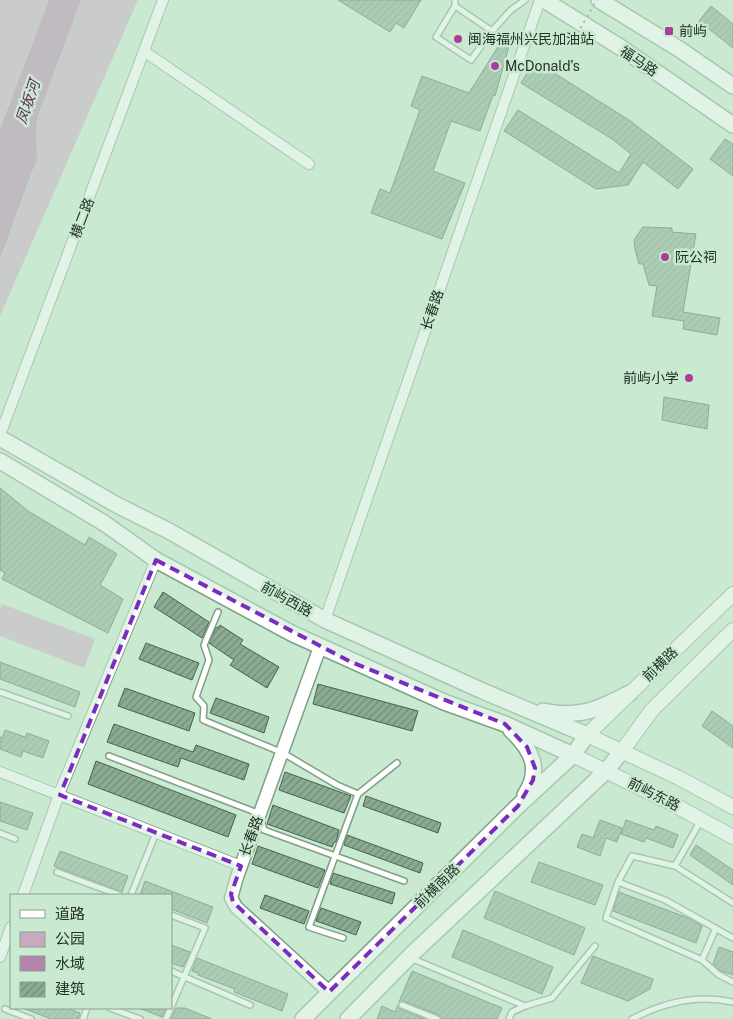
<svg xmlns="http://www.w3.org/2000/svg" width="733" height="1019" font-family="'Public Sans','Noto Sans SC',sans-serif">
<defs>
<pattern id="building-hatch" width="6" height="6" patternUnits="userSpaceOnUse" patternTransform="scale(1.25)"><rect width="6" height="6" fill="#8bab93"/><path d="M-1 1l2-2M0 6l6-6M5 7l2-2" fill="none" stroke="#718c78"/></pattern>
</defs>
<rect width="100%" height="100%" fill="#c9ead1"/>
<path fill="#c9a8c2" d="M0,0h49l-49,129z
M81,0h57l-138,316v-57l32,-85 5,-21 -1,-25 3,-15z
M2,604l93,35 -11,29 -84,-32v-27z"/>
<path fill="#b683ac" d="M49,0h32l-42,113 -3,15 1,31 -37,100v-130z"/>
<path fill="url(#building-hatch)" stroke="#46634e" d="M338,0h83l-17,28 -8,-5 -6,9z
M711,6l22,18v24l-34,-27z
M501,42l8,4 -14,50 -2,-1 -13,36 -29,-10 -18,50 32,12 -23,56 -71,-26 9,-24 10,4 30,-83 -9,-4 11,-30 47,17z
M535,61l94,59 64,49 -15,20 -35,-27 -15,23 -32,4 -92,-58 14,-21 101,63 12,-19 -19,-15 -91,-56z
M725,139l8,5v32l-23,-17z
M643,227l29,1v4l24,2 -13,78 37,6 -3,17 -34,-6 1,-8 -32,-5 5,-30 -8,-1 -6,-21h-4l-4,-15 -1,-9z
M664,397l45,8 -2,24 -45,-9z
M0,488l28,23 57,34 4,-8 28,17 -17,31 23,14 -15,34 -106,-54 3,-6 -5,-3z
M163,592l46,30 -7,16 -48,-31z
M220,625l23,15 -3,4 39,23 -12,21 -37,-23 4,-5 -25,-17 7,-16 2,1z
M146,643l53,20 -7,17 -53,-21z
M0,662l80,30 -5,15 -75,-28z
M318,684l100,27 -6,20 -99,-27z
M125,688l70,25 -6,18 -71,-25z
M216,698l53,19 -5,16 -54,-20z
M712,711l21,15v22l-31,-22z
M114,724l79,28 3,-7 53,19 -5,16 -63,-22 -3,9 -71,-25z
M5,730l20,7 2,-4 22,8 -6,17 -20,-7 -2,6 -21,-8v-12l2,1z
M96,761l140,54 -8,22 -140,-53z
M285,772l66,24 -7,17 -65,-23z
M366,796l75,27 -3,10 -75,-27z
M0,802l33,11 -6,17 -27,-9z
M273,805l66,25 -3,12h-2l-2,5 -65,-23z
M600,820l22,8 -5,14 -11,-4 -6,18 -23,-9 5,-13 11,4z
M626,820l28,10 2,-4 22,9 -5,13 -27,-10 -2,4 -23,-8z
M347,835l76,28 -3,10 -76,-28z
M696,845l37,25v15l-43,-30z
M258,846l67,24 -7,18 -66,-24z
M60,851l68,25 -6,16 -68,-26z
M539,862l64,23 -8,20 -64,-23z
M333,873l62,20 -3,11 -62,-20z
M145,881l68,26 -6,16 -36,-14v-14h-31z
M495,891l90,37 -11,27 -90,-37z
M619,892l69,26 14,8 -6,17 -83,-32z
M265,895l44,16 -5,13 -44,-16z
M321,908l40,14 -5,13 -40,-14z
M463,930l90,37 -11,27 -90,-37z
M171,945l19,7 -7,15 -12,-4z
M719,947l14,5v23l-12,-4 -8,-7z
M593,956l60,23 -3,10 -22,12 -47,-18z
M197,958l91,36 -6,17 -48,-19 1,-3 -37,-14v-2l-6,-2z
M412,971l90,37 -5,11h-56l-2,-4 -35,-14 -5,1z
M398,1005l2,4 25,10h-48l5,-13 13,6z
M23,1008h44l13,5 -2,6h-27z
M139,1008h27l-4,9z
M176,1008h9l27,11h-41z"/>
<g fill="none" stroke-linecap="round" stroke-linejoin="round">
<defs>
<path id="service" d="M455,0v6l37,25 19,-21 14,-10
M455,6l-19,31 35,23 21,-29
M218,612l-14,33 5,15 -13,37 8,9 -1,14 80,33 54,32 21,9 39,-31
M0,692l68,24
M109,756l141,54 9,4 5,16 140,51
M0,833l15,6
M675,866l26,-46
M57,872l62,23
M618,882l-12,36 96,42 14,-32
M131,895l25,-62
M733,903l-58,-37 -43,-10 -14,26 47,18 68,38
M343,938l-34,-11 49,-133
M412,956l1,3 112,47 27,-8 43,-52
M702,960l17,15 14,7
M171,971l79,34
M402,1005l35,14
M110,1008l30,11
M5,1009l26,10
M83,1019l4,-11
M166,1019l39,-91 -34,-13
M509,1019l3,-7 13,-6
M632,1019c32,-17 66,-25 101,-17"/>
<path id="minor" d="M145,52l164,112
M0,435l163,-435
M325,620l215,-620
M0,772l241,94
M23,895l38,-106 95,-229
M0,957l11,-30"/>
<path id="tertiary" d="M320,647l-83,230 -6,21 5,9 93,85"/>
<path id="secondary" d="M733,594l-146,141 92,43 54,29
M622,751l30,-41 81,-80
M573,755l96,47 64,35"/>
<path id="primary" d="M544,0l76,47 113,78
M599,0l80,49 54,37
M0,438l117,67 52,26 156,89 160,72 102,43 -14,20 -55,51 -215,213
M0,461l104,62 52,37 137,74 151,68 61,22 68,31
M543,711c36,8 56,-2 87,-18
M511,730c21,20 31,39 14,65
M348,1019l63,-64 195,-184 16,-20"/>
</defs>
<use href="#service" stroke="#7f9f87" stroke-width="8"/>
<use href="#minor" stroke="#7f9f87" stroke-width="12"/>
<use href="#tertiary" stroke="#7f9f87" stroke-width="15"/>
<use href="#secondary" stroke="#7f9f87" stroke-width="16"/>
<use href="#primary" stroke="#7f9f87" stroke-width="18"/>
<use href="#service" stroke="#fff" stroke-width="5"/>
<use href="#minor" stroke="#fff" stroke-width="10"/>
<use href="#tertiary" stroke="#fff" stroke-width="12"/>
<use href="#secondary" stroke="#fff" stroke-width="14"/>
<use href="#primary" stroke="#fff" stroke-width="15"/>
<path stroke="#7c9482" stroke-width="2" stroke-dasharray="2.5 4" stroke-linecap="butt" d="M577,34l20,-34"/>
</g>
<path d="M0 0H733V1019H0ZM156,560l195,102 154,62 22,23 8,21 -2,12 -15,26 -189,186 -96,-90 -2,-8 10,-28 -181,-71z" fill="#c9ead1" fill-opacity=".55" fill-rule="evenodd"/>
<path fill="none" stroke="#7b2cbf" stroke-width="4" stroke-dasharray="10 6" stroke-linejoin="round" d="M156,560l195,102 154,62 22,23 8,21 -2,12 -15,26 -189,186 -96,-90 -2,-8 10,-28 -181,-71z"/>
<g fill="#ab3d9b" stroke="#c9ead1" stroke-width="2">
<rect x="664" y="26" width="10" height="10" rx="2.5"/>
<circle cx="458" cy="39" r="5"/>
<circle cx="495" cy="66" r="5"/>
<circle cx="665" cy="257" r="5"/>
<circle cx="689" cy="378" r="5"/>
</g>
<g text-anchor="middle" stroke-width="5" stroke-linejoin="round" paint-order="stroke">
<g font-size="14" fill="#253228" stroke="#c9ead1" text-anchor="start">
<text x="679" y="36">前屿</text>
<text x="468" y="44">闽海福州兴民加油站</text>
<text x="505" y="71">McDonald's</text>
<text x="675" y="262">阮公祠</text>
<text x="679" y="383" text-anchor="end">前屿小学</text>
</g>
<g font-size="14" fill="#253228" stroke="#c9ead1">
<text transform="translate(639 61) rotate(34)" y="5">福马路</text>
<text transform="translate(82 218) rotate(-69)" y="5">横二路</text>
<text transform="translate(432 310) rotate(-71)" y="5">长春路</text>
<text transform="translate(287 599) rotate(29)" y="5">前屿西路</text>
<text transform="translate(660 664) rotate(-44)" y="5">前横路</text>
<text transform="translate(654 794) rotate(27)" y="5">前屿东路</text>
<text transform="translate(251 836) rotate(-70)" y="5">长春路</text>
<text transform="translate(437 886) rotate(-44)" y="5">前横南路</text>
</g>
<g font-size="15" font-style="italic" fill="#692b5f" stroke="#c9ead1">
<text transform="translate(28 102) rotate(-71)" y="5">凤坂河</text>
</g>
</g>
<rect x="10" y="894" width="162" height="115" fill="#c9ead1" stroke="#87a08d"/>
<rect x="20" y="910" width="25" height="8" fill="#ffffff" stroke="#87a08d"/>
<text x="55" y="919" font-size="15" fill="#253228">道路</text>
<rect x="20" y="932" width="25" height="15" fill="#c9a8c2" stroke="#87a08d"/>
<text x="55" y="944" font-size="15" fill="#253228">公园</text>
<rect x="20" y="956" width="25" height="15" fill="#b683ac" stroke="#87a08d"/>
<text x="55" y="969" font-size="15" fill="#253228">水域</text>
<rect x="20" y="982" width="25" height="15" fill="url(#building-hatch)" stroke="#87a08d"/>
<text x="55" y="994" font-size="15" fill="#253228">建筑</text>
</svg>
